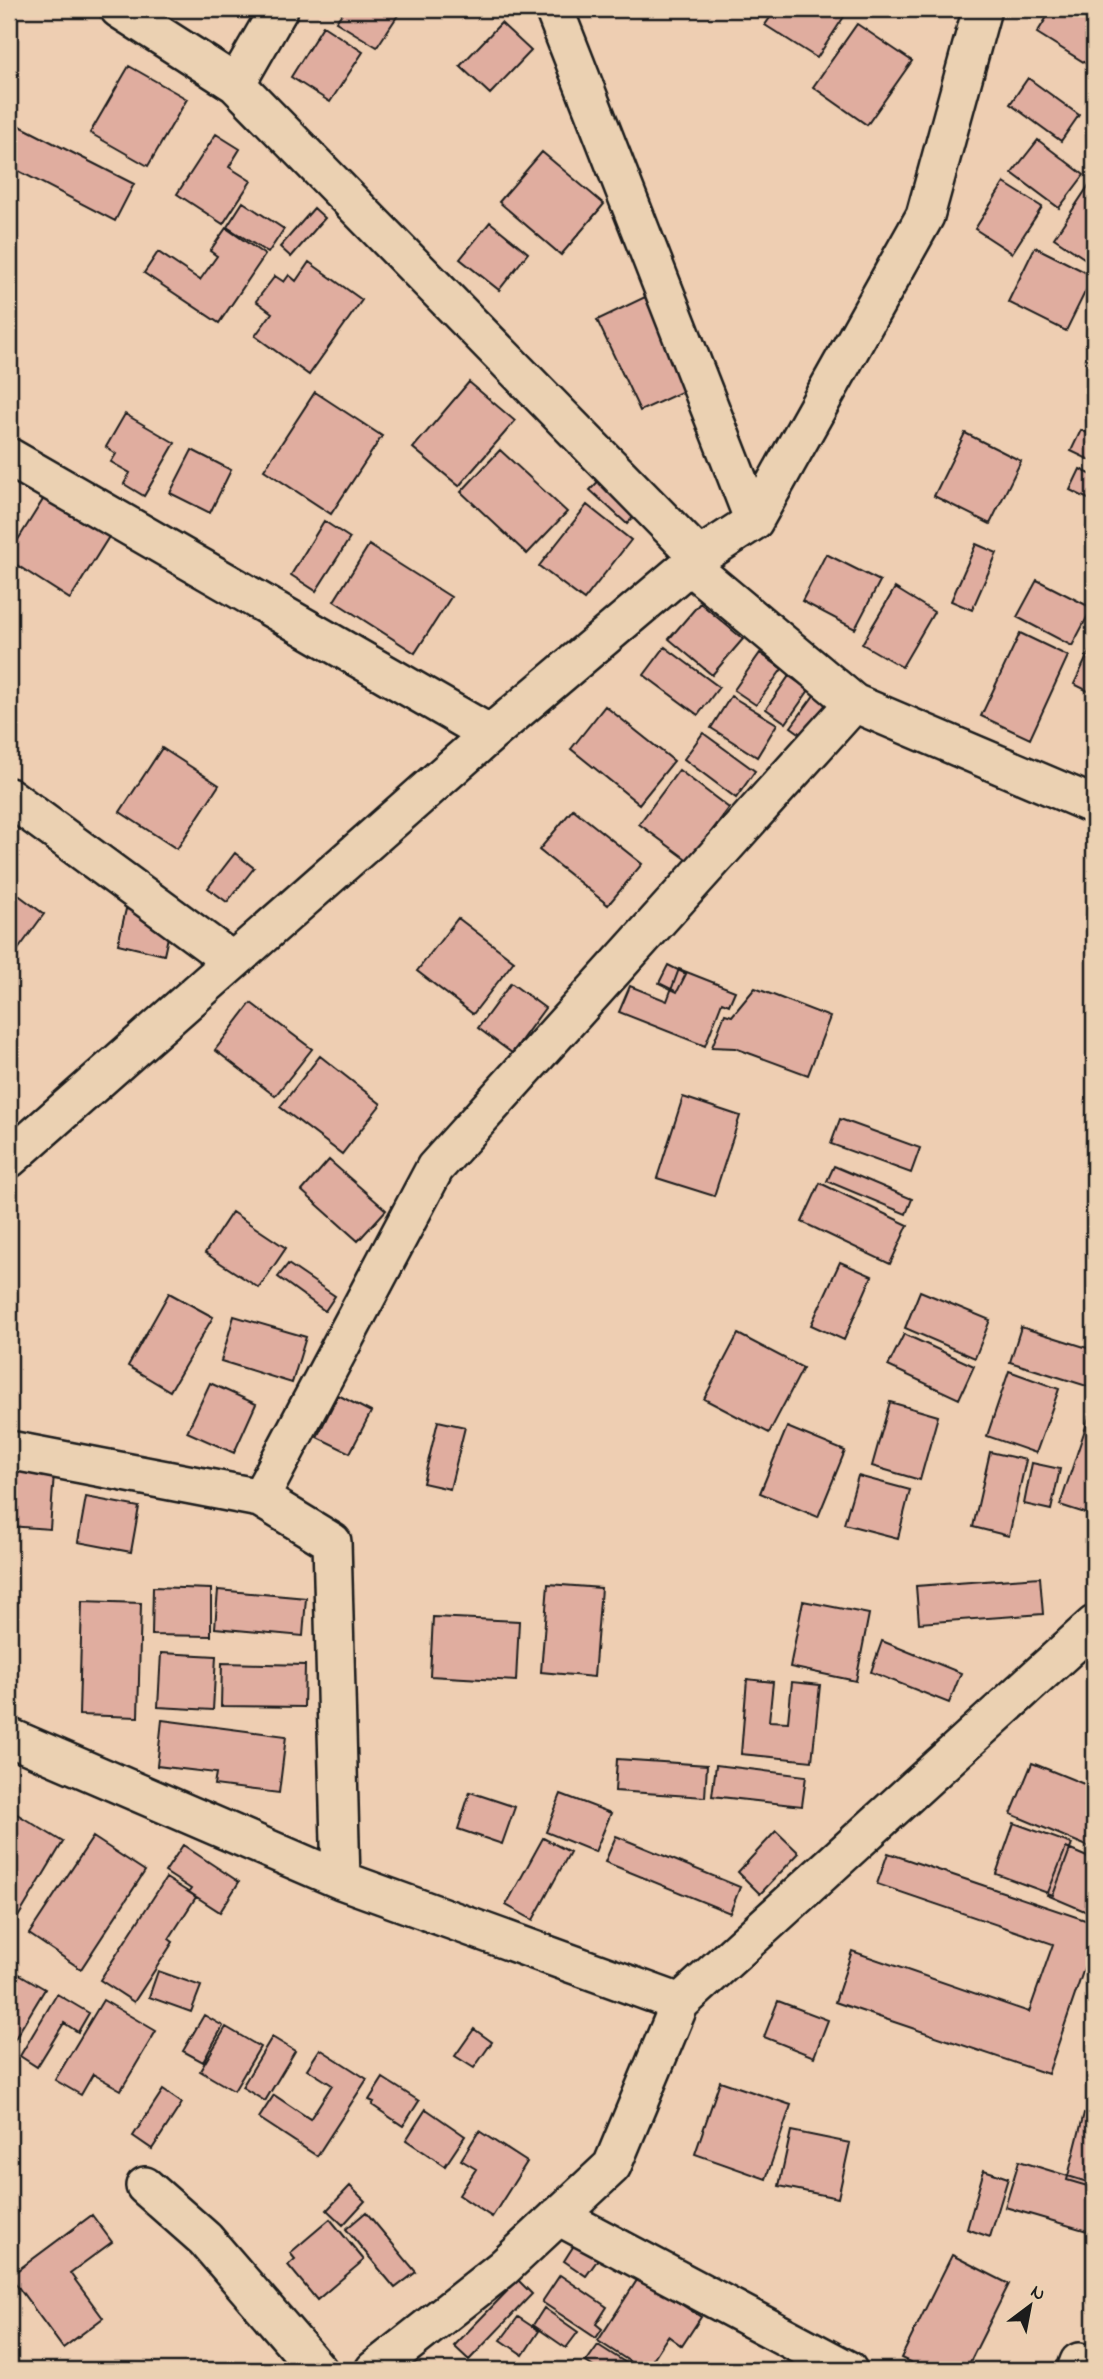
<svg xmlns="http://www.w3.org/2000/svg" width="1103" height="2379" font-family="'Indie Flower',sans-serif">
<rect width="100%" height="100%" fill="#eeceb2"/>
<filter id="ink" filterUnits="userSpaceOnUse"><feTurbulence type="fractalNoise" baseFrequency=".0143" numOctaves="2"/><feDisplacementMap in="SourceGraphic" scale="14" xChannelSelector="R" yChannelSelector="G"/><feConvolveMatrix kernelMatrix="1 2 1 2 8 2 1 2 1" color-interpolation-filters="sRGB"/></filter>
<g filter="url(#ink)">
<path fill="#e0ad9f" stroke="#1c1c1c" stroke-width="2" d="M345,9h44l9,6 -21,32 -41,-25z
M776,9h73l-32,49 -52,-33z
M1052,9h25l17,10v40l-4,7 -53,-33z
M501,23l30,28 -41,43 -30,-28z
M857,24l55,37 -45,64 -54,-38z
M323,26l40,26 -33,50 -39,-25z
M129,66l58,33 -39,67 -58,-33z
M1028,78l51,37 -18,26 -51,-37z
M14,123l120,61 -19,37 -106,-55v-33z
M216,134l24,15 -11,18 22,14 -28,43 -46,-30z
M1038,140l46,35 -25,33 -47,-35z
M542,152l62,52 -43,51 -62,-53z
M1091,182l3,2 -1,80 -39,-26z
M1004,183l38,24 -30,46 -37,-24z
M243,202l41,27 -16,24 -41,-26z
M314,208l11,10 -34,39 -11,-10z
M490,222l38,31 -29,37 -39,-31z
M226,228l39,27 -46,68 -75,-50 14,-21 42,28 17,-24 -7,-5z
M1035,247l58,29 -27,55 -58,-29z
M309,262l53,38 -53,75 -54,-39 17,-23 -16,-12 19,-25 9,6 5,-7 7,6z
M645,297l43,92 -48,22 -43,-91z
M469,382l46,39 -56,65 -46,-38z
M315,392l67,44 -51,78 -67,-44z
M125,414l50,29 -31,53 -20,-12 6,-11 -19,-11 5,-8 -10,-7z
M1081,430l13,6v26l-23,-11z
M965,433l56,28 -31,63 -56,-28z
M192,450l39,20 -21,43 -40,-20z
M500,450l67,62 -40,42 -66,-62z
M1080,469l14,7v26l-24,-12z
M608,471l37,33 -18,20 -37,-34z
M46,495l64,40 -40,64 -61,-39v-6z
M587,505l44,35 -47,60 -45,-34z
M324,521l26,17 -34,53 -25,-16z
M976,544l21,9 -25,57 -21,-9z
M369,545l82,52 -36,56 -81,-52z
M826,554l54,27 -25,48 -53,-28z
M1037,580l55,28 -20,38 -55,-29z
M895,588l39,24 -32,55 -40,-23z
M700,603l43,36 -31,36 -43,-36z
M1020,633l48,23 -38,83 -49,-23z
M1094,642v52l-20,-10z
M665,647l54,40 -21,28 -54,-40z
M760,653l22,16 -26,36 -22,-15z
M789,676l20,14 -23,33 -20,-14z
M815,694l13,10 -23,33 -14,-10z
M731,696l46,28 -20,33 -46,-29z
M605,706l69,55 -35,43 -68,-55z
M703,733l52,38 -19,27 -52,-39z
M162,748l57,37 -42,64 -57,-37z
M679,770l50,38 -40,53 -50,-37z
M573,809l69,55 -34,41 -69,-55z
M235,853l19,15 -27,34 -19,-14z
M9,888l35,26 -35,48z
M126,909l46,10 -8,36 -46,-11z
M458,918l56,43 -41,53 -56,-43z
M668,965l18,9 -9,18 -18,-9z
M679,969l56,22 -6,14 -7,-3 -17,44 -86,-34 11,-26 37,15z
M511,983l34,25 -33,45 -34,-25z
M755,988l75,29 -22,58 -73,-27 -23,-1 13,-33 7,2z
M251,1003l61,46 -37,47 -60,-46z
M320,1056l61,48 -39,50 -62,-47z
M683,1097l57,19 -26,80 -57,-18z
M840,1119l80,29 -9,25 -80,-29z
M1094,1133v29l-7,-2z
M329,1160l57,50 -28,31 -56,-50z
M834,1166l78,33 -6,15 -79,-33z
M820,1183l88,42 -18,39 -88,-42z
M232,1212l54,36 -27,40 -54,-35z
M840,1262l32,14 -28,64 -33,-15z
M288,1264l47,32 -10,15 -47,-34z
M920,1291l70,29 -15,38 -70,-30z
M169,1293l44,24 -43,74 -42,-25z
M234,1316l72,21 -14,46 -71,-22z
M1021,1327l73,23v23l-4,14 -80,-25z
M738,1334l65,34 -34,65 -65,-34z
M904,1334l70,32 -15,33 -71,-33z
M1009,1371l50,18 -23,64 -49,-17z
M210,1383l46,21 -22,49 -47,-21z
M338,1395l33,17 -21,41 -33,-16z
M890,1402l48,14 -18,64 -48,-14z
M1094,1402v114l-34,-11z
M438,1421l27,6 -15,62 -27,-6z
M787,1427l58,24 -27,66 -58,-24z
M990,1452l36,8 -17,76 -36,-9z
M1032,1463l28,6 -9,41 -27,-6z
M9,1470l45,3 -4,56 -41,-3z
M858,1476l52,14 -12,48 -54,-14z
M86,1497l53,10 -8,45 -53,-10z
M1040,1577l3,37 -124,9 -3,-37z
M548,1584l53,4 -7,89 -53,-5z
M153,1587l58,2v47l-59,-1z
M218,1590l88,8 -3,38 -88,-8z
M82,1601l59,2 -3,114 -59,-2z
M803,1601l66,13 -13,67 -66,-14z
M433,1617l86,4 -3,60 -86,-5z
M882,1641l79,32 -12,30 -78,-31z
M161,1653l55,3 -3,54 -55,-3z
M222,1663l83,2 -1,42 -83,-1z
M747,1679l26,3 -4,39 19,1 4,-40 28,3 -8,76 -71,-7z
M162,1720l124,16 -7,57 -65,-8 2,-12 -59,-7z
M617,1759l90,6 -2,32 -90,-6z
M1032,1763l62,25v61l-83,-35z
M716,1765l90,11 -4,30 -90,-10z
M470,1792l45,15 -13,37 -44,-15z
M561,1794l50,19 -16,39 -49,-20z
M12,1811l51,31 -54,90v-116z
M1014,1823l58,21 -19,51 -57,-21z
M776,1831l23,22 -39,41 -22,-22z
M616,1836l124,51 -10,26 -125,-51z
M93,1837l52,34 -64,98 -52,-35z
M543,1838l27,14 -37,68 -27,-15z
M183,1845l56,37 -19,30 -31,-20 2,-3 -26,-17z
M1066,1848l28,12v55l-47,-20z
M888,1853l206,70v16l-46,135 -213,-72 17,-51 177,61 24,-68 -176,-60z
M166,1878l30,19 -27,42 4,3 -39,60 -34,-22z
M9,1968l36,21 -35,58 -1,-1z
M158,1971l43,15 -10,26 -42,-15z
M57,1994l32,19 -11,19 -14,-9 -27,44 -17,-11z
M103,2000l53,31 -35,59 -28,-16 -12,21 -26,-15z
M778,2001l50,19 -14,37 -50,-20z
M204,2015l19,11 -20,36 -20,-11z
M226,2027l34,20 -26,44 -34,-20z
M474,2029l18,13 -18,26 -19,-12z
M272,2037l23,14 -30,50 -23,-14z
M320,2049l47,30 -50,77 -58,-38 15,-23 36,24 22,-34 -25,-16z
M383,2078l36,23 -16,25 -31,-21 2,-3 -5,-2z
M720,2081l71,24 -25,74 -71,-25z
M163,2090l19,13 -30,46 -19,-13z
M426,2109l39,27 -20,30 -39,-26z
M1084,2113l10,3v72l-27,-8z
M479,2131l48,31 -35,55 -33,-22 17,-26 -15,-9z
M791,2131l59,12 -12,55 -59,-12z
M1019,2161l75,23v49l-89,-26z
M984,2170l24,8 -18,59 -23,-8z
M350,2186l15,15 -22,24 -16,-15z
M366,2212l50,60 -21,16 -49,-59z
M92,2215l20,27 -42,31 33,45 -40,30 -53,-72z
M330,2219l34,41 -47,40 -29,-35 7,-6 -5,-6z
M578,2239l23,16 -15,21 -22,-15z
M952,2255l57,29 -43,86h-39l-26,-12z
M560,2275l47,32 -11,17 6,5 -6,9 -54,-36z
M639,2277l62,40 -19,29 -14,-10 -22,34h-3l-45,-29z
M518,2280l14,14 -63,66 -15,-14z
M544,2308l34,24 -12,16 -33,-23z
M518,2317l21,14 -16,24 -22,-15z
M598,2345l39,25h-39l-12,-8z"/>
<g fill="none" stroke-linecap="round" stroke-linejoin="round">
<defs>
<path id="street" d="M119,9l117,75
M279,9l-43,75 463,473
M554,9l200,512
M9,457l481,277
M690,566l164,137 240,102
M9,797l223,164
M9,1159l481,-425 209,-177 55,-36 171,-305 57,-207
M9,1450l251,48 72,44 9,338
M260,1498l175,-330 419,-465
M9,1737l332,143 339,123
M145,2186l60,53 113,131
M558,2216l290,154
M374,2370l129,-102 109,-102 68,-163 414,-378
M1076,2370l3,-8"/>
</defs>
<use href="#street" stroke="#1c1c1c" stroke-width="42"/>
<use href="#street" stroke="#ebd1b2" stroke-width="37"/>
</g>
</g>
<rect width="1103" height="2379" fill="none" stroke="#ebd1b2" stroke-width="35"/>
<rect x="18" y="18" width="1068" height="2344" fill="none" stroke="#1c1c1c" stroke-width="2.5" filter="url(#ink)"/>
<g transform="translate(1030 2306) rotate(32)" stroke="#ebd1b2" stroke-width="5" paint-order="stroke">
<path d="M0-5L12 26L0 18L-12 26Z" fill="#1c1c1c"/>
<text y="-10" font-size="19" font-weight="bold" text-anchor="middle" fill="#1c1c1c">N</text>
</g>
</svg>
